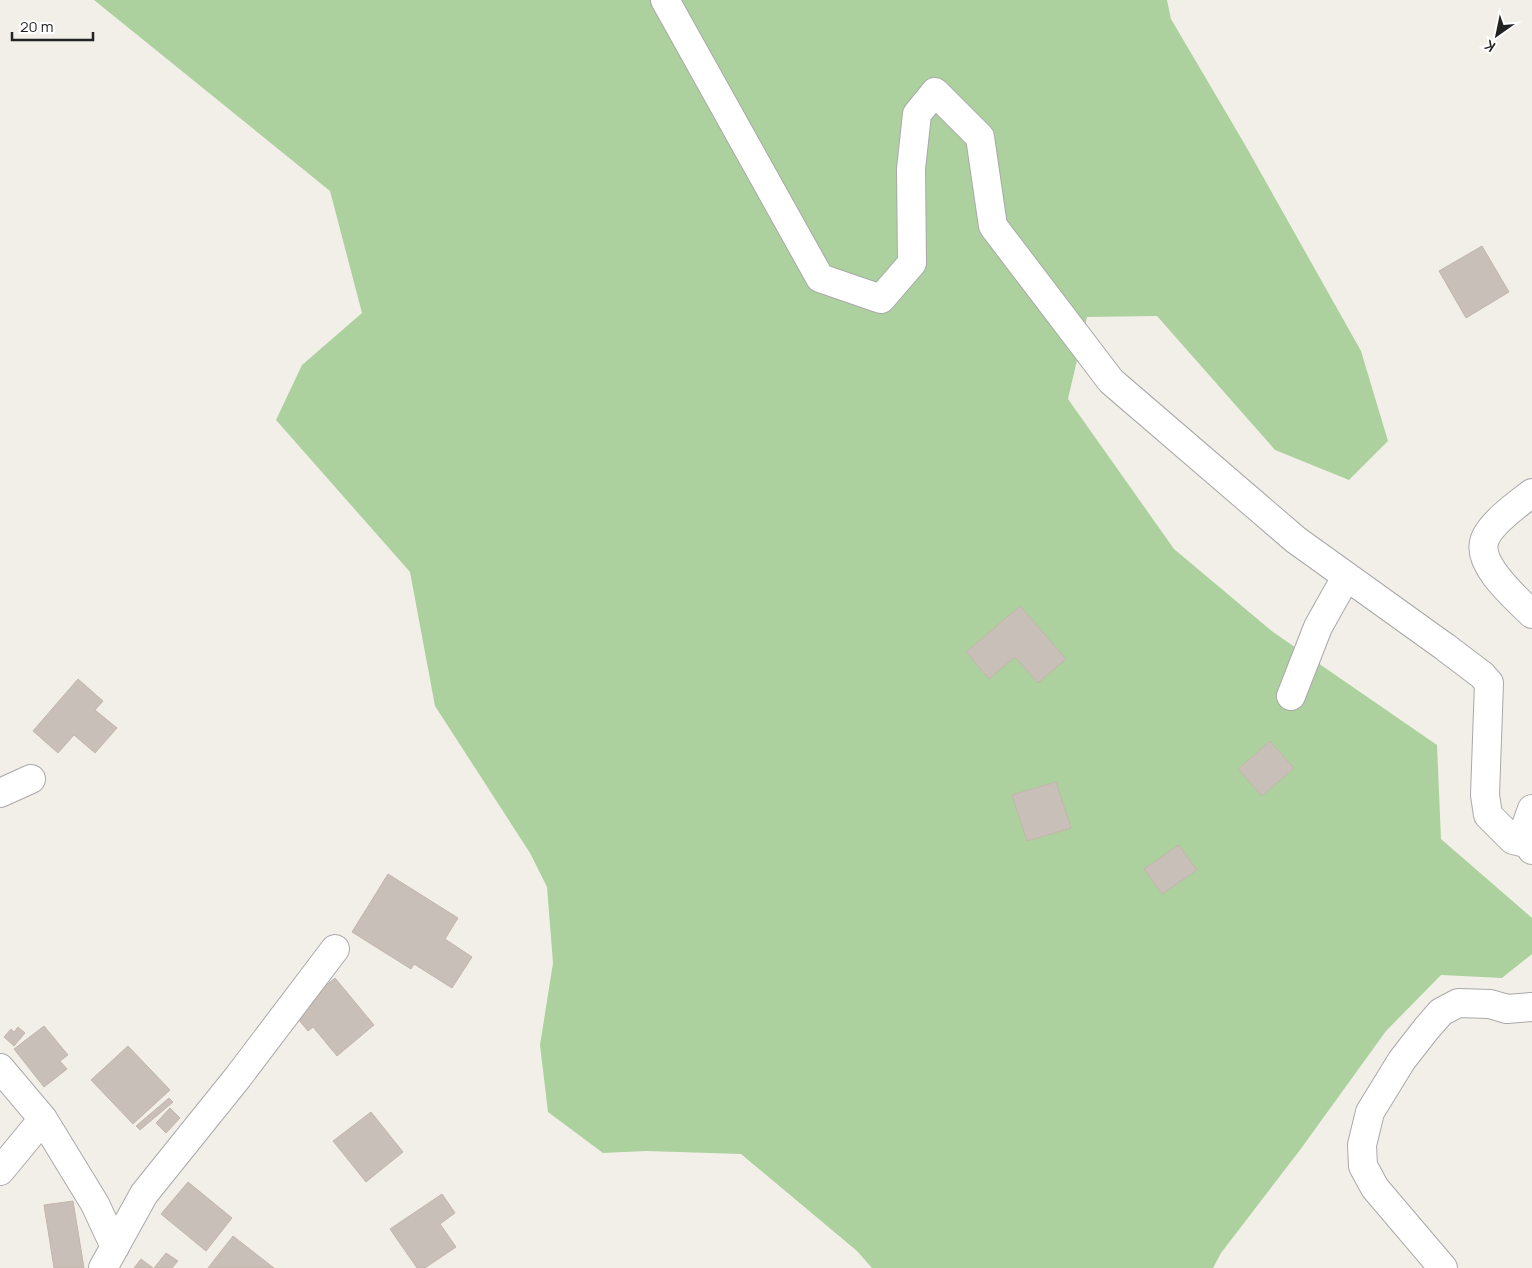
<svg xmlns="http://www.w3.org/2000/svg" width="1532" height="1268" font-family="Manrope,sans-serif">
<rect width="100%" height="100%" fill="#f2efe9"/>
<path fill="#add19e" d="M94,0h1073l4,19 73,124 117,208 27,90 -39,39 -74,-30 -118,-134 -70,1 -19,82 106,150 99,83 164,113 4,94 91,79v36l-30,24 -61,-3 -55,56 -86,119 -79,103 -8,15h-341l-15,-17 -116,-97 -95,-3 -43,2 -55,-41 -8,-67 13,-82 -6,-76 -17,-34 -95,-147 -25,-134 -134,-152 26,-55 60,-52 -32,-122z"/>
<path fill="#c7bfb8" stroke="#c4b6ab" d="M1482,246l27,46 -43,26 -27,-47z
M1020,606l46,53 -28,24 -23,-26 -26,22 -23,-27z
M78,679l25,22 -8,9 22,18 -22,25 -21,-18 -16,18 -25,-22z
M1270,741l24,27 -32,28 -24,-27z
M1056,782l15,46 -44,13 -15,-46z
M1179,845l18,25 -35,24 -18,-25z
M388,874l70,44 -13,21 27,18 -20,31 -38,-24 -3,5 -59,-37z
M335,978l39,47 -37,31 -24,-29 -5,4 -15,-18z
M44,1026l24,29 -8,6 7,8 -23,18 -30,-38z
M18,1027l7,6 -11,13 -10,-9 7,-8 3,3z
M128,1046l42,44 -37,34 -42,-44z
M169,1098l4,4 -33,28 -4,-4z
M170,1108l10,10 -14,15 -10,-10z
M371,1112l32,40 -37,30 -33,-41z
M188,1182l44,36 -26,33 -45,-37z
M442,1194l13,19 -15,11 16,23 -31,21h-8l-27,-39z
M73,1201l11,67h-30l-10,-63z
M233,1236l41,32h-66z
M166,1253l12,8 -6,7h-18z
M141,1259l12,9h-19z"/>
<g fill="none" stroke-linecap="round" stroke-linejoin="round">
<defs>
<path id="street" d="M665,0l155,278 61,21 31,-36 -1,-94 6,-55 18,-22 45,45 13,89 118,155 185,159 149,107 37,28 7,8 -4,112 3,20 25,25 17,4
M1532,493c-13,10 -41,30 -47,46 -10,25 31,59 47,75
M1291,696l27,-69 28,-50
M0,793l31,-14
M1532,809l-6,17 6,24
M0,1068l43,51 52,85 20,43
M0,1171l43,-52
M103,1268l41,-74 94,-117 97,-128
M1443,1268l-68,-80 -12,-22 -1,-21 8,-33 32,-52 25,-32 14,-16 17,-9 32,1 17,5 25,-2"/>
</defs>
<use href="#street" stroke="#a9a9a9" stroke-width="30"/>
<use href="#street" stroke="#fff" stroke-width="28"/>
</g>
<g transform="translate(1497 35) rotate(213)" stroke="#ffffff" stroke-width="4" paint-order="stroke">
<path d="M0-4L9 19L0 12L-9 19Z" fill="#222222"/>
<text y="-8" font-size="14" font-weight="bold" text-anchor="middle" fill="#222222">K</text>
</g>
<path d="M12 32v8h81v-8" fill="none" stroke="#222222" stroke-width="2.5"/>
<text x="20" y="32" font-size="15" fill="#222222" stroke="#ffffff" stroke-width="4" paint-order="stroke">20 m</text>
</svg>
